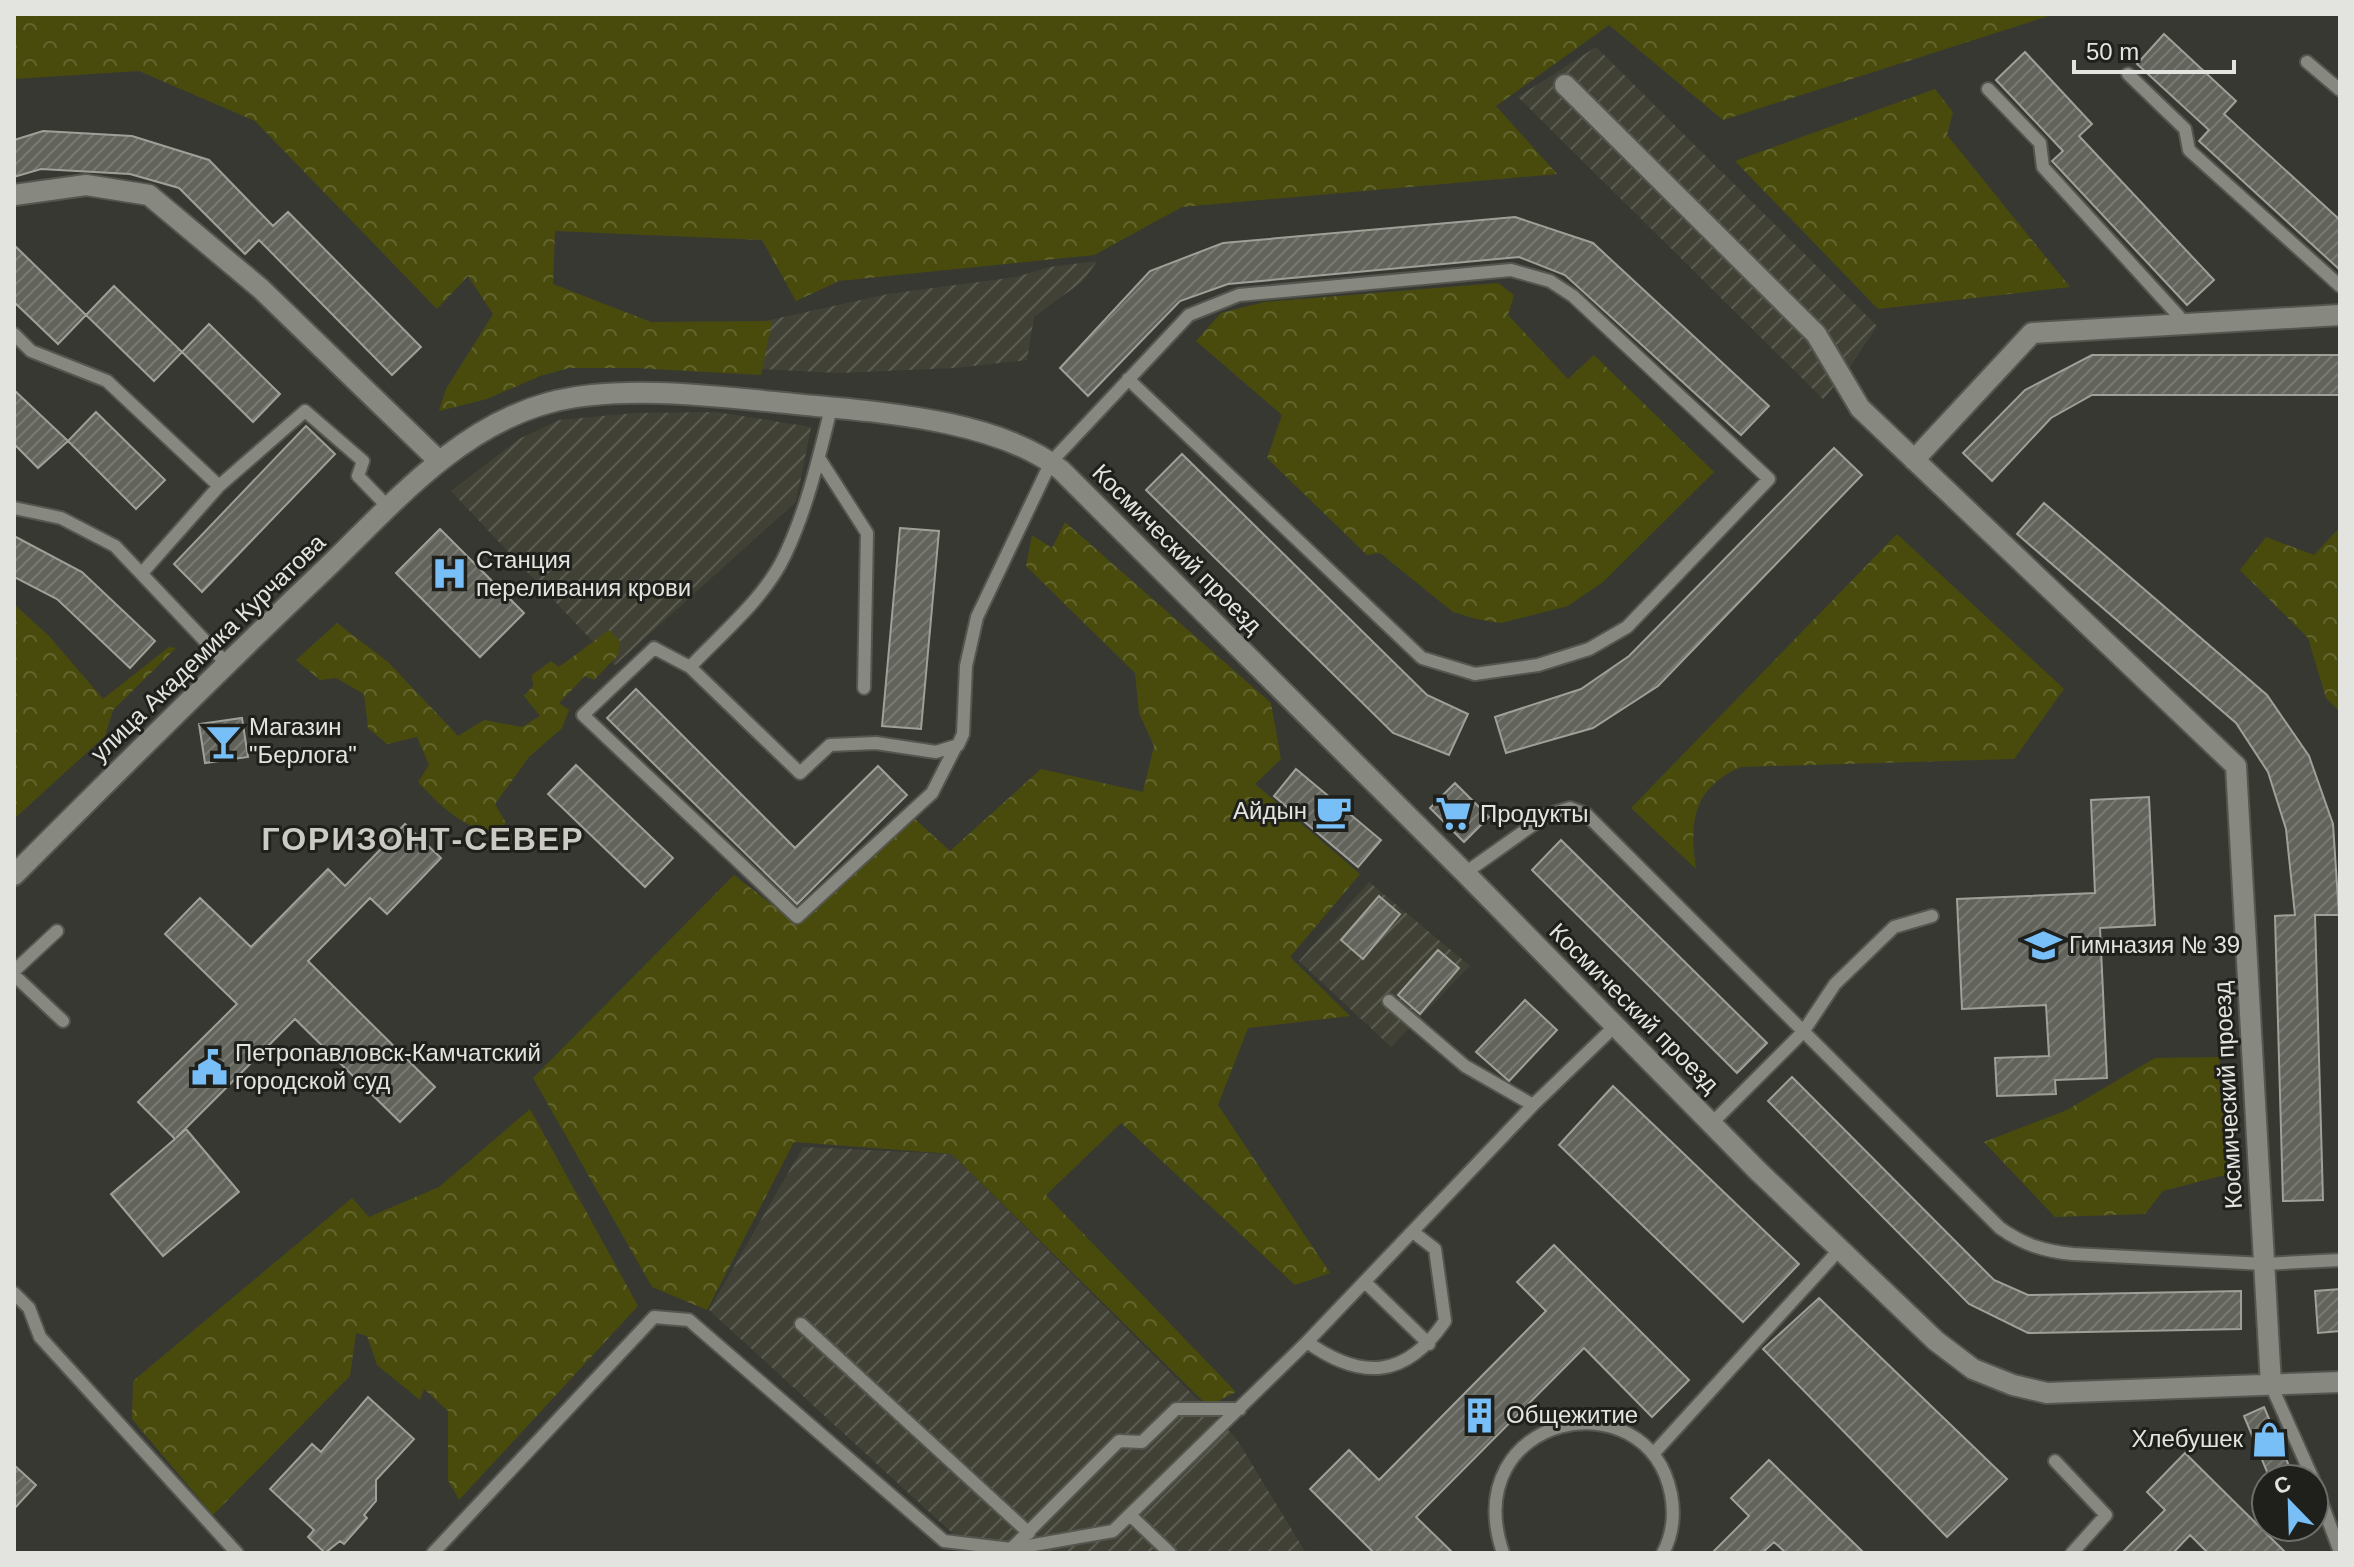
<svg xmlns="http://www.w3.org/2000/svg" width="2354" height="1567" font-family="Arial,sans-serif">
<defs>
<pattern id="industrial-furrows" width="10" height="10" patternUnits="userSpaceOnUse" patternTransform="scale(2)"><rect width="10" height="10" fill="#414235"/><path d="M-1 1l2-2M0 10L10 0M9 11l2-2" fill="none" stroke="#5c5d52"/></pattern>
<pattern id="forest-crowns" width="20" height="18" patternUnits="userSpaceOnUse" patternTransform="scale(2)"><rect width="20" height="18" fill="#494b0c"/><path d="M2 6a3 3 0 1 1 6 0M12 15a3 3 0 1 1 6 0" fill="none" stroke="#63652f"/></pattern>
<pattern id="building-hatch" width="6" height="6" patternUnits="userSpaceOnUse" patternTransform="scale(2)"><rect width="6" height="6" fill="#62635b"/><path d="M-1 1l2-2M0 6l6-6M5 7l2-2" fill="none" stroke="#787972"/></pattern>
</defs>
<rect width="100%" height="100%" fill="#373831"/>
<path fill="url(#industrial-furrows)" d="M1596,47l281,279 -29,44 -25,29 -305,-302z
M1097,261l-14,20 -49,36 -7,43 -72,8 -117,5 -189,-10 2,-17 237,-52 128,-17 34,-10z
M716,412l95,15 -15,75 -181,163 -164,-174 68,-52 40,-19 76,-7z
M1369,882l101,84 -79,81 -92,-86z
M803,1147l149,7 284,284 70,115h-332l-265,-243z"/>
<path fill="url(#forest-crowns)" d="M14,14h2041l-332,106 -114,-95 -113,81 61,68 -375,33 -88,48 -255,26 -43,20 -34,-61 -207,-9 -2,53 98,38 121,-1 -11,54 -127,-7h-65l-29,8 -53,23 -48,12 7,-22 47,-75 -25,-38 -31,33 -182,-188 -116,-50 -125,8z
M1935,89l18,23 -6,23 123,152 -192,22 -143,-148z
M1498,283l16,12 -6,20 60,64 26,-24 120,117 -111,110 -35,24 -67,17 -25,-4 -23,-7 -73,-59 -13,2 -100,-97 15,-43 -86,-74 25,-28 43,-11z
M1065,522l206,181 10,56 -26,25 105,90 -70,83 60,59 -102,12 -30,77 112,168 -35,12 -174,-162 -75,72 190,197 -28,14 -256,-252 -158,-12 -87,168 -55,-23 -119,-209 201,-203 60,47 121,-103 35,32 91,-82 102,23 11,-46 -15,-33 -4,-40 -109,-107 6,-31 20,13z
M2340,527v185l-14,-14 -18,-60 -68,-68 26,-33 48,18z
M1897,534l167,155 -50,70 -273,8c-48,21 -52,54 -45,102l-65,-61z
M16,606l33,30 54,63 66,-52 7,1 -63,62 -8,26 -91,83z
M337,623l51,39 70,74 26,-16 38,7 18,-11 -16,-20 9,-10 -1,-11 19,-14 8,6 50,-37 11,11 -2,14 -24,25 -9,-4 -26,27 10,7 -7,18 -33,29 -34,47 11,19 -10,10c-34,-5 -55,-27 -78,-51l11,-17 -12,-28 -30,7 -19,-16 -4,-34 -28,-16 -16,2 -24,-20z
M2219,1057l10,117 -66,17 -18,23 -90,3 -71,-75 83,-32 88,-52z
M530,1109l108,197 -179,194 -11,-20v-69l-24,-22 -4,11 -43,-35 -10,-29 -11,-3 -6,43 -137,139 -81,-96 1,-38 219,-183 17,19 70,-30z"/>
<path fill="url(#building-hatch)" stroke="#9fa097" stroke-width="2" d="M2164,34l72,67 -12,13 116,106v50l-141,-129 10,-11 -72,-66z
M2025,52l67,72 -13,12 135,144 -27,25 -135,-144 11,-10 -67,-71z
M43,131l89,5 77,24 64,66 15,-14 133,135 -29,28 -133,-135 -14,14 -66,-66 -49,-14 -89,-5 -27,8v-37z
M1515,217l78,26 176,163 -28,29 -176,-160 -46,-18 -291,27 -48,17 -92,95 -28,-28 90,-97 73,-28z
M14,245l72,70 -28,29 -44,-42z
M114,286l68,66 -28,29 -68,-66z
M209,324l71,70 -27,28 -71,-70z
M2092,355h248v40h-248l-41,23 -59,63 -29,-28 62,-63z
M14,390l54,51 -30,27 -24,-24z
M96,412l69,68 -29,29 -68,-68z
M306,426l29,28 -133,138 -28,-28z
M1834,448l28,27 -204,211 -65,42 -87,25 -11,-36 86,-28 48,-33z
M1182,454l245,241 41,19 -19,41 -56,-22 -247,-243z
M2044,503l223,192 42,61 24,68 6,91h-24l8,285 -40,1 -8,-285 20,-1 -9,-86 -18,-57 -32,-49 -219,-189z
M900,528l39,3 -18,198 -39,-3z
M440,529l84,84 -44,44 -84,-84z
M14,536l68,36 73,69 -25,27 -73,-69 -43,-22z
M636,689l159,159 83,-82 29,29 -110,109 -190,-186z
M242,718l6,39 -43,6 -6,-39z
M576,765l97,93 -28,29 -97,-93z
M1296,769l85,71 -23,27 -84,-71z
M1455,783l34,34 -25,25 -34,-34z
M2149,797l6,128 -55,3 7,150 -52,2 1,14 -59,2 -2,-38 54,-2 -3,-51 -84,4 -5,-110 138,-6 -4,-93z
M405,824l36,34 -54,56 -17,-16 -62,63 127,126 -35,35 -105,-103 -119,119 10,-9 53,63 -76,64 -52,-62 64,-55 -37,-37 99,-98 -72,-70 35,-36 51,49 77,-78 17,17z
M1561,840l206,203 -30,30 -205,-203z
M1379,896l21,18 -37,45 -22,-19z
M1438,950l21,18 -39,46 -22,-19z
M1525,1000l32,30 -48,51 -33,-29z
M1792,1077l202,203 34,15 213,-4v38l-213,4 -59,-29 -201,-203z
M1613,1086l186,178 -56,58 -184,-177z
M1554,1245l135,135 -37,37 -68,-69 -168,169 37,36h-79l-64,-64 39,-39 30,30 167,-169 -29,-29z
M2340,1289v42l-22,2 -3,-42z
M1819,1298l188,181 -60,58 -184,-188z
M368,1397l46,42 -38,41v21l-12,14 3,3 -23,26 -4,-3 -15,12 -17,-16 6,-7 -44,-41 42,-45 9,8z
M2264,1407l28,66 -12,6h-10l-26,-63z
M2185,1453l101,100h-78l-18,-18 -17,18h-51l43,-43 -18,-18z
M1769,1460l95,93h-78l-12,-11 -12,11h-50l37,-37 -18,-18z
M14,1465l22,20 -22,24z"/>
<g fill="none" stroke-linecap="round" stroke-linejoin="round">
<defs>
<path id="service" d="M2307,62l33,28
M2128,74l57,55 4,21 151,136
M1988,89l52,54 3,24 142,156
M14,334l17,17 76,30 112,105 -77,87
M831,408c-12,49 -24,101 -46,147 -20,43 -63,78 -95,112l110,106 30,-28 46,-2 60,9 22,-7 5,-11 3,-68 11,-49 74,-155 138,-147 50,-20 272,-25 39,11 23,15 196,183 -142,148 -38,22 -51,16 -63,9 -53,-16 -294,-279
M819,458l48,75 -3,155
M219,486l86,-75 58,50 -5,15 32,33
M14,508l47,10 54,28 111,117
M690,667l-36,-19 -71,67 214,202 135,-124 23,-45
M1465,873l82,-58 23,-7 16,6 414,414c24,17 44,23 73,26l191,10 76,-4
M14,971l43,-40
M14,975l49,46
M1389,1001l76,65 68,39 81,-78
M1712,1123l91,-91 32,-48 59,-57 38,-11
M1365,1282l64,62
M14,1293l15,15 11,29 197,216
M801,1324l228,209
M1307,1342c55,39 99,36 138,-21l-10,-72 -22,-17
M2271,1385l42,94
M1240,1409h-64l-34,33 -23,-1 -108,108 102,-18 194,-189 226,-237
M1653,1454l186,-204
M2055,1461l51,54 -34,38
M2314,1482l26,70
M1130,1515l40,38
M433,1553l221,-236 35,3 255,221 67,8 -1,4
M1503,1553c-47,-139 144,-178 168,-59 4,21 2,40 -8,59"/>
<path id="minor" d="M1565,85l251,249 44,74 376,358 35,619
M14,195l72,-10 63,10 111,93 179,173
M1914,460l118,-127 308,-18
M14,875c100,-100 200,-200 303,-298 69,-65 136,-148 231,-174 77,-21 188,-4 268,3 75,7 184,16 245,64l404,403 293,298 178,170 37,28 40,16 34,8 293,-11"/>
</defs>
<use href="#service" stroke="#565650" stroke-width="16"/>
<use href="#minor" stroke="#565650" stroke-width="24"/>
<use href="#service" stroke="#878880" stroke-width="12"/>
<use href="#minor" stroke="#878880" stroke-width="20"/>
</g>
<defs>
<symbol id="hospital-bare" viewBox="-9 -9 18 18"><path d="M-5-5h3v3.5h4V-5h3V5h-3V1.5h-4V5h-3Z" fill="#78bff8" stroke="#1f1f1c" stroke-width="2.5" paint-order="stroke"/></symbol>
<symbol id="bar-bare" viewBox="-9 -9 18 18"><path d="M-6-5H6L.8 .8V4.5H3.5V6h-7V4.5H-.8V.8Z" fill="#78bff8" stroke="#1f1f1c" stroke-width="2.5" paint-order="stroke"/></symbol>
<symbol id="cafe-bare" viewBox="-9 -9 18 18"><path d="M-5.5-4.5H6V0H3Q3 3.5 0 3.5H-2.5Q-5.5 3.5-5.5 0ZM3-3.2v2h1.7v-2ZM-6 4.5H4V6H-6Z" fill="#78bff8" stroke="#1f1f1c" stroke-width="2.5" paint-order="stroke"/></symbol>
<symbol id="supermarket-bare" viewBox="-9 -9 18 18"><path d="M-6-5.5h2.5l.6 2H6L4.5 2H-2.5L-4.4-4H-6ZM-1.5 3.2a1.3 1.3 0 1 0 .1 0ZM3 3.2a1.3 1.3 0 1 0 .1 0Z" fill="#78bff8" stroke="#1f1f1c" stroke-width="2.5" paint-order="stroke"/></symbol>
<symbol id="school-bare" viewBox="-9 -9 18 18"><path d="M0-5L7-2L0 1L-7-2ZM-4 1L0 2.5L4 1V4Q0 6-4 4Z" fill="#78bff8" stroke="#1f1f1c" stroke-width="2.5" paint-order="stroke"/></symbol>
<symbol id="civic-bare" viewBox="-9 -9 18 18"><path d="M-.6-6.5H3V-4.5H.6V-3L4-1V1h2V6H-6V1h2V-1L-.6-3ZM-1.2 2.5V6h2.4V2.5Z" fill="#78bff8" stroke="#1f1f1c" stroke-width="2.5" paint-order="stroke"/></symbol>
<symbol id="building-bare" viewBox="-9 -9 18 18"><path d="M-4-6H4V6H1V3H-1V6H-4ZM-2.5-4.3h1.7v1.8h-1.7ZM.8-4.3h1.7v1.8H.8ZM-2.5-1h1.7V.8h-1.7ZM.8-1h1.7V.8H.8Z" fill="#78bff8" stroke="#1f1f1c" stroke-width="2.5" paint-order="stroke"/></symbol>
<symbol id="shop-bare" viewBox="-9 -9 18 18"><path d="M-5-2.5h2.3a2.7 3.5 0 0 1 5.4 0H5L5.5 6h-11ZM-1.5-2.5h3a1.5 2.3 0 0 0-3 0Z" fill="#78bff8" stroke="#1f1f1c" stroke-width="2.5" paint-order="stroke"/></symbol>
</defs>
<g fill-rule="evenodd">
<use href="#hospital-bare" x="424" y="548" width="51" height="51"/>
<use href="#bar-bare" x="198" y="716" width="51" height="51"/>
<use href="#cafe-bare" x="1308" y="786" width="51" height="51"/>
<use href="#supermarket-bare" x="1428" y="788" width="51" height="51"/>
<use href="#school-bare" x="2018" y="920" width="51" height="51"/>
<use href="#civic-bare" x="184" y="1042" width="51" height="51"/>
<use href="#building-bare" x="1454" y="1390" width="51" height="51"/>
<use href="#shop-bare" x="2244" y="1414" width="51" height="51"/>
</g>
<g text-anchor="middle" stroke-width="6" stroke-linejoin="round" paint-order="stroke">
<g font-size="24" fill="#e3e3df" stroke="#1f1f1c">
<text transform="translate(1177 549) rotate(45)" y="8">Космический проезд</text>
<text transform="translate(208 648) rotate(-44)" y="8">улица Академика Курчатова</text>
<text transform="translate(1634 1008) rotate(45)" y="8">Космический проезд</text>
<text transform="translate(2228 1095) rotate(-93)" y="8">Космический проезд</text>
</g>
<g font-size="24" fill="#e3e3df" stroke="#1f1f1c" text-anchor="start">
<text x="476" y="568">Станция<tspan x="476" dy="28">переливания крови</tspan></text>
<text x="249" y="735">Магазин<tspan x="249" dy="28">"Берлога"</tspan></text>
<text x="1307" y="819" text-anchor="end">Айдын</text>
<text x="1480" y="822">Продукты</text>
<text x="2069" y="953">Гимназия № 39</text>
<text x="235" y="1061">Петропавловск-Камчатский<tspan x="235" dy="28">городской суд</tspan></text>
<text x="1506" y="1423">Общежитие</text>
<text x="2243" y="1447" text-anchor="end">Хлебушек</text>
</g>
<g font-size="32" font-weight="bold" letter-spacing="2" fill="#cbcbc3" stroke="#1f1f1c">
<text x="423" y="850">ГОРИЗОНТ-СЕВЕР</text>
</g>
</g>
<rect width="2354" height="1567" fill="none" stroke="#e3e3df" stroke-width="32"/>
<g transform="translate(2290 1503) rotate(337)"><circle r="38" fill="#1f1f1c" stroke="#6d6d6a" stroke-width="2"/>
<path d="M0-6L14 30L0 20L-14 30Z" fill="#78bff8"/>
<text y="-12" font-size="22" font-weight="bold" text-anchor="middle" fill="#e3e3df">С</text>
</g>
<path d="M2074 60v12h160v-12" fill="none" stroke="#e3e3df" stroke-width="4"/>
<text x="2086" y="60" font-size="24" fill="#e3e3df" stroke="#1f1f1c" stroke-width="6" paint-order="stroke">50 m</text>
</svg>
